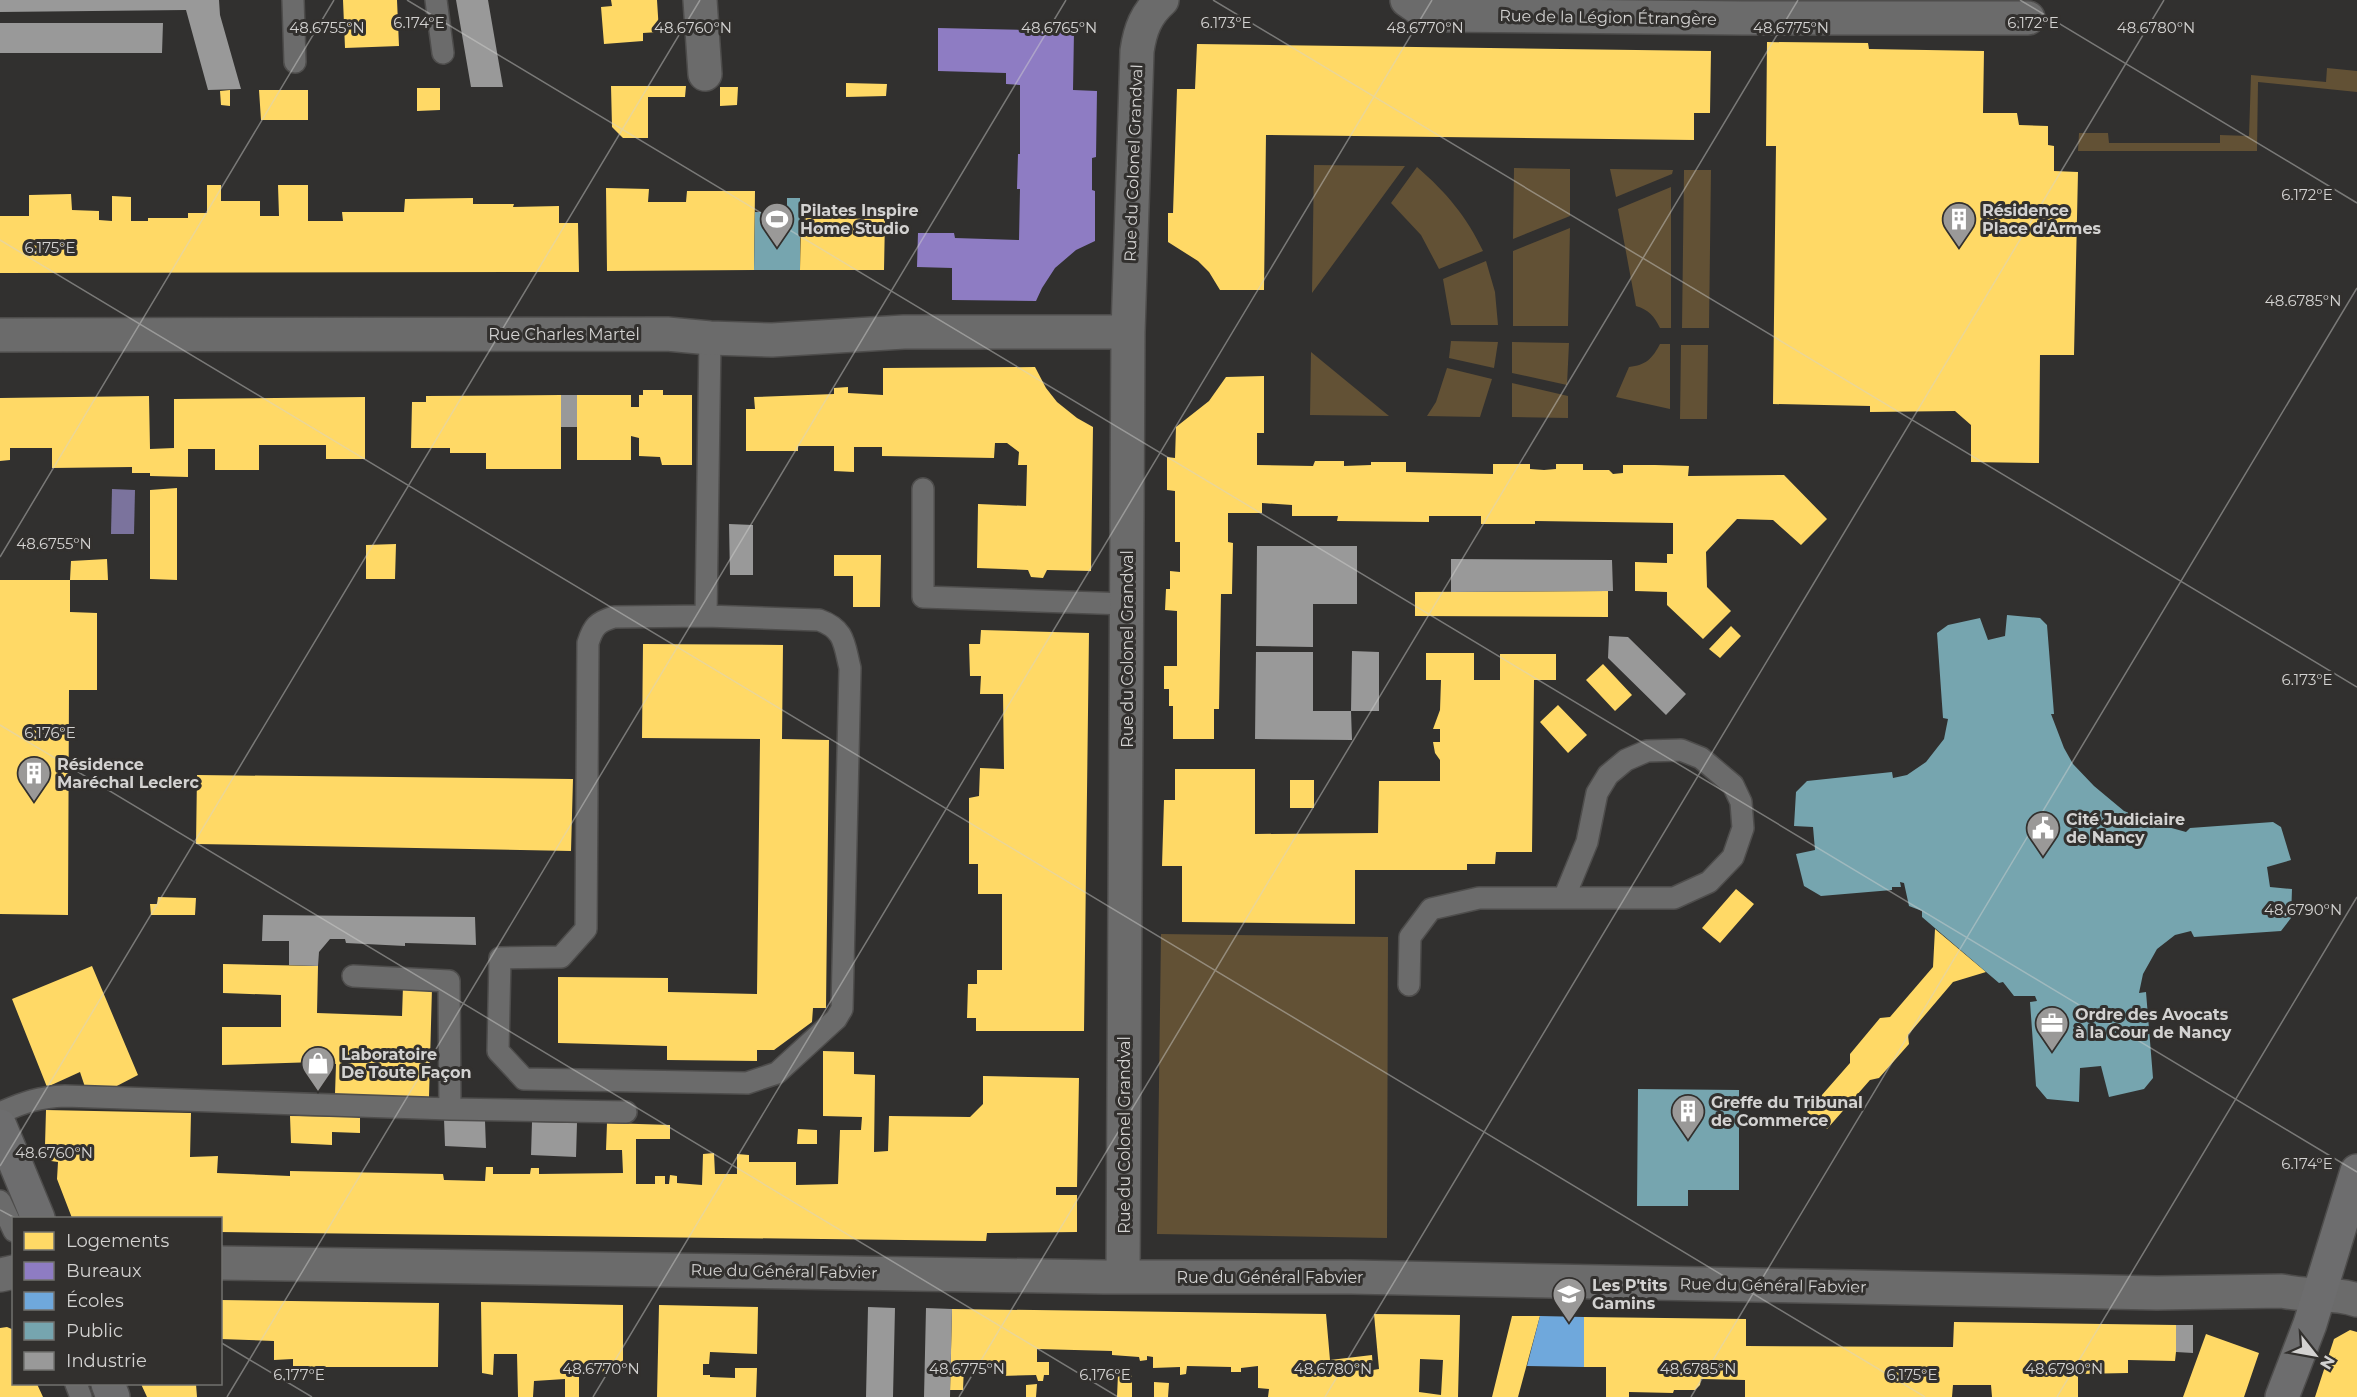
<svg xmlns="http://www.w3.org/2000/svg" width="2357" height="1397" font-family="Montserrat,sans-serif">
<rect width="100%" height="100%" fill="#31302f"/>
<path fill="#625135" d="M2327,68l30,3v21l-99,-10 -1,69h-179l1,-18h29l1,10h111v-8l29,1 2,-61 75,7z
M1314,165l91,1 -93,127z
M1417,167c29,25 50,50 66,84l-44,18 -18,-34 -30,-32z
M1514,168l56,1v47l-57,23z
M1610,169l63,1 -1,4 -56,23z
M1684,170h27l-2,158h-27z
M1671,187v141h-11c-6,-12 -11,-18 -24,-22l-18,-97z
M1570,228l-2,98h-55v-75z
M1486,261l9,31 3,33h-47l-8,-46z
M1451,341l47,1 -4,26 -45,-10z
M1512,342l57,1 -2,42 -55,-12z
M1660,344h10v65l-54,-12 13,-30c17,-2 23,-8 31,-23z
M1681,345h27l-1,74h-27z
M1311,352l78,64 -79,-1z
M1447,368l45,11 -12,38 -53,-1 9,-14z
M1512,383l56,13v22l-56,-1z
M1161,934l227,3 -1,301 -230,-4z"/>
<path fill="#7b739d" d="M112,489l23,1 -1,44h-23z"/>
<path fill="#ffd966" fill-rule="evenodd" d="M343,0h54l2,46 -54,2z
M611,0h46l2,32 -16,1v8l-39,3 -3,-37 11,-1z
M1767,42l101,1 1,6 115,2 -1,62h34l2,12 29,1v19l6,1v25l24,1 -4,183h-34l-1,108 -68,-1v-37l-16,-14 -85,1v-6l-97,-2 3,-258h-10z
M1197,44l514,7 -1,62h-16v27l-428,-5 -2,155h-44l-11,-18 -11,-11 -30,-19v-29h5l4,-124h18z
M846,83l41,1 -1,12 -40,1z
M611,86h75l-1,11h-37v41h-25l-11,-11z
M720,87h18l-1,18 -17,1z
M417,88h23v22l-23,1z
M230,90v16l-9,-1 -1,-14z
M259,90h49v30h-47z
M207,185h14v16h39v15h19l-1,-31h30v36h35l-1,-9h62l1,-13 68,-1v6h41l-1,3 46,-1v17h19l1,49 -579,1v-57h29v-21l42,-1 1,16 27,1v9l13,1v-25l19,1v24h17v-3h40v-5h19z
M606,188l43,1 -1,13h38l1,-11h68l-1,79 -147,1z
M801,218l84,1 -1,51h-84z
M1035,367l11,21 11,14 20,16 16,9 -2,144 -44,-1 -4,8 -12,-1 -3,-7 -51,-2 1,-64 48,2 1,-41h-9l1,-13 -12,-9h-12l-1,15 -112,-2v-9h-28v25l-20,-1v-25h-36v5h-52v-42h9l-1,-12 80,-3v-6l14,-1v6l35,2v-27z
M1264,376v57h-7v32l56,1 2,-5h29v5l27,-1v-3h35v10l87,2v-10h37v5l14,1 12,-1v-5h27v6h26l4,4 10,-1v-8h32l34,1 -1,10 96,-1 43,44 -26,26 -28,-25 -36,-1 -31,33 1,35 24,24 -28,28 -36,-34v-13l-32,-1v-29l32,1v-9h6v-31l-138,-2v3h-54v-8h-52v6l-92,-1 1,-5h-46v-11l-30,-2v10h-34v29l5,1 -1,51h-11l-2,115h-5v30h-41v-33h-4v-17h-5v-23h13v-55l-12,-1 1,-21h4v-18l10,1v-30h-5v-51l-8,-1v-33l8,1 1,-31 33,-26 17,-24z
M643,390h20v5h29v70h-30l-2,-8 -21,-1v-18l-8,-2v24h-54v-65h54v12h8v-12h4z
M561,395v74h-75v-16h-36v-5h-39l1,-46h14v-6z
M149,396l1,53 24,-1v-49l191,-2v62h-39v-14h-67v25h-44v-21h-27v28l-38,-1v-3h-18v-6l-80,1v-20h-42v12l-10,1v-63z
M177,488v92l-27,-1v-89z
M396,544l-1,35h-29v-34z
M834,555h47l-1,52h-27v-31h-19z
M107,559l1,21h-38l1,-19z
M0,580h70v32l27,1v77h-28l-1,225 -68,-1z
M1608,591v26l-193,-1v-24z
M1731,626l10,10 -21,22 -11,-9z
M981,630l108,3 -5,398h-108v-13h-9l1,-34h9v-14h25v-76h-24v-30h-9v-66l10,-2 1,-28 24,1 -1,-75h-23l1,-18h-11l-1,-32h11z
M643,644l140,1 -1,94 47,1 -3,268h-13l-1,14 -38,28h-17v11l-90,-1v-14l-109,-3v-66l110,1v14l89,2 3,-255 -118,-1z
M1426,653h48v27h26v-26h56v26h-22l-2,172h-36l-1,12h-28v6h-112v54l-173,-2v-56h-20l2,-66h11v-31h80v65l123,-1 1,-52h61v-21l-5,-7 -2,-11h7v-13h-7l7,-19 1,-30h-15z
M1603,664l29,31 -17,16 -29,-31z
M1558,705l29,30 -19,18 -28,-31z
M197,775l376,4 -2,72 -375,-7z
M1290,780h24v28h-24z
M1736,889l18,15 -34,39 -18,-15z
M158,897l38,1 -1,17h-44l-1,-11h7z
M1935,929l51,43 -33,10 -45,53 1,9 -30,34 -9,2 -43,49 -20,-17 43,-49v-9l30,-36 10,-1 43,-50z
M223,964l95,2 -1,47 85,3 1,-30 29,2 -3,109 -94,-3 1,-30 -19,-2 -95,3v-38h59v-32l-58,-2z
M92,966l46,109 -27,14 -26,-2 -5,-15 -33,15 -35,-88z
M823,1051l31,1v22l21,1 -1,77 14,-1 1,-35 81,1 13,-13v-28l96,2 -2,109h-21v8h21v37l-90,1 -1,8 -766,-9v-14h-148l-15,-39 1,-17 -7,-1 -1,-16h-5l1,-35 145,3 -1,44 28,-1 -1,17 73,3v-5l153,3 1,6 41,1 1,-14h7v7h37l1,-6h8v6l84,-1 -1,-23h-16l1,-27 63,2v14h-34v45h19v-8h10v8h4l1,-9 7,1v7l25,2 1,-31 11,-1 1,21h22v-20l12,1v7h47v23l42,-1 2,-54h21l1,-13 -39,-1z
M290,1116l70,1v16l-28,-1v13l-41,-2z
M798,1129l19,1v14h-20z
M220,1300l219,3 -1,64h-145v-8l-19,1v-19l-54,-2z
M481,1302l142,3v67l-29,-1v-8l-15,1v33h-14v-18l-31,2 -1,16h-15l-1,-43h-23l-1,21 -11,-2z
M659,1305l99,2 -1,47 -47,-2 -1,12h-6v11h7v2l25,1v-10h22l-1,29h-99z
M952,1309l374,5 4,46 42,-5 1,15 6,-1 -5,-55 86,1 -2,82h-190l1,-8 -11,-1v-22l-17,2v4h-10v-5l-44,-1 -1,8 -6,1v-8l-27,1v-11l-6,-1v4l-7,1 -1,-4 -27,-2v-4l-75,-2v13h12v13h-5l-1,6h-5l-2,-6 -35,1v-11h-37l-1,25h-13zM1420,1359l23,1 -2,35 -22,-3z
M1512,1316h28l-22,81h-26z
M1584,1317l162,2v27l207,1 1,-25 222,3v27l-1,9 -47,-1v13l-50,1v23h-86l-1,-12h-38l-1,12h-207v-17l-44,-1 -1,6 -5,5h-21l-1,3 -44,-1v5h-23v-30h-22z
M7,1327l7,3v54h23l6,13h-43v-69z
M2350,1330l7,2v65h-42l19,-58z
M2206,1334l53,19 -15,44h-61z
M1118,1374h14v23h-15z
M1154,1382l15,1 -1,14h-14z
M141,1384h55l1,13h-50z
M1037,1384l-1,13h-10v-12z"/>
<path fill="#8e7cc3" d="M938,28l136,3 -1,59 24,1 -1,66 -4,1v32l3,1v50l-19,9 -21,18 -13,20 -6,13 -84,-1v-32l-35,-1 1,-34h36l1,5 64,2 1,-51h-3l1,-35h2v-69l-14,-1v-11l-68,-2z"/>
<path fill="#6fa8dc" d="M1540,1316l44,1v50l-57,-1z"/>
<path fill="#76a5af" d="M787,198h13v72h-46l1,-58 32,1z
M2007,615l33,3 7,7 7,89h-3l13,34 9,16 21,22 30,25 33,13 29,8 4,-4 83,-6 8,5 10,33 -24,7 3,20 22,2 -1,29 -10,13 -87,6 -3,-6 -16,4 -18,14 -14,25 -4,19 7,-1 7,86 -9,11 -35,8 -8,-31 -21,2 -1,34 -32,-3 -11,-13 -6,-84 7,-1 -2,-5h-21l-11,-14 -4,1 -77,-66v-6l-13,-5 -5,-23 -4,-1 1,5h-9v3l-71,6 -17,-10 -8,-32 19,-4 -2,-23 -19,-1 2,-34 11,-11 85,-9 1,6 14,-3 19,-13 18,-23 4,-20 -5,-1 -6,-85 11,-8 32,-7 8,22 17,-4z
M1638,1089l101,1v100h-51v16h-51z"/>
<path fill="#999" d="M0,0h219l1,15 21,74 -33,1 -22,-80 -186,2z
M456,0h32l15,87h-32z
M0,23h163l-1,30h-162z
M561,395h16v32h-16z
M729,524l24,1v50h-23z
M1257,546h100v58h-44v43l-57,-1z
M1451,559l161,1 1,31 -162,1z
M1609,636l19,1 58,57 -20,21 -58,-57z
M1352,651l27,1v59h-28z
M1256,652h57v59h38l1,29 -97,-1z
M263,915l212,2 1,28 -71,-2v3l-59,-3 -1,-4h-15l-11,13 -1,14 -29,-1v-24h-27z
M444,1119l41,2 1,27 -41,-2z
M532,1122l45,1 -1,34 -45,-2z
M868,1307l27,1 -2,89h-27z
M926,1308l26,1 -2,88h-26z
M2176,1325h17v28l-17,-1z"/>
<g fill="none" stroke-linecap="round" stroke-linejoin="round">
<defs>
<path id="lane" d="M293,0l2,62
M436,0l7,53
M923,489v108l204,7
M706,616l113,4c26,9 25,24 31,48l-8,341 -6,10 -59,54 -30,10 -223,-4 -26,-28 2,-93 61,-1 25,-28 2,-286c5,-16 9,-21 26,-26z
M706,616l4,-278
M353,976l96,5 1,128
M1409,985l1,-48 21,-28 48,-11h195l35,-16 24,-25 10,-29 -2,-26 -8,-17 -32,-27 -20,-8 -34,1 -21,9 -18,15 -11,18 -10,49 -23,56
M0,1113c24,-11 39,-16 65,-17l385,13 176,3
M0,1201l14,30
M76,1384l5,13"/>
<path id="street" d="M700,0l5,74
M1407,0l10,7 23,8 302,3h286
M0,335l667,-1 43,4 62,2 132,-8h224
M220,1263l884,14h247l806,16 125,-2c25,6 51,1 75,9
M0,1275l14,-3
M1123,1277l5,-945 9,-281c3,-21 9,-37 25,-51"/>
<path id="secondary" d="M0,1126l38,92
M108,1384l5,13
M2282,1397l28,-73 47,-153"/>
</defs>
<use href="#lane" stroke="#4e4d4c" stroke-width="24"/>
<use href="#street" stroke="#4e4d4c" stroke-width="36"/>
<use href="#secondary" stroke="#4e4d4c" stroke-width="36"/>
<use href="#lane" stroke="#6b6b6b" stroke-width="21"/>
<use href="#street" stroke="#6b6b6b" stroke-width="33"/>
<use href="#secondary" stroke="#6d6d6e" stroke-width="33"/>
</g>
<path fill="none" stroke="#d3d2d1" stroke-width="1.5" stroke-opacity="0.45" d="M407,0l1950,1172M1213,0l1144,687M2020,0l337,203M0,240l1925,1157M0,557l334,-557M0,725l1118,672M0,1166l700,-1166M0,1210l15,8M220,1342l92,55M227,1397l839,-1397M593,1397l839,-1397M959,1397l839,-1397M1325,1397l839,-1397M1691,1397l666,-1109M2057,1397l300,-500"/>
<defs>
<symbol id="stadium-pin" viewBox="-11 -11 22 30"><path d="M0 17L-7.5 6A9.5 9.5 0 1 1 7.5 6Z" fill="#9a9998" stroke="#32302e"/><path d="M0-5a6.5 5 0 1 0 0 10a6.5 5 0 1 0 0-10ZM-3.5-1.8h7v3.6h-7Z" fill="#fff"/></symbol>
<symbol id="building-pin" viewBox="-11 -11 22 30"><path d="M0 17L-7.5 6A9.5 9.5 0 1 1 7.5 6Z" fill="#9a9998" stroke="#32302e"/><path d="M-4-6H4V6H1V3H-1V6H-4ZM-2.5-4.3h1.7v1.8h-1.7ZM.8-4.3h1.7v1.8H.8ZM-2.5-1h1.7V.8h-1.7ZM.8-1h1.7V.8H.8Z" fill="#fff"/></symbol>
<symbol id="civic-pin" viewBox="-11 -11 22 30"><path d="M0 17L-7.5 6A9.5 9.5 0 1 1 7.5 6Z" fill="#9a9998" stroke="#32302e"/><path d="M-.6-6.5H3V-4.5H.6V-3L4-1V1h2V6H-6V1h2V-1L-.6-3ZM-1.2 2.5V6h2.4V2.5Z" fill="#fff"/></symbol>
<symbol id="office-pin" viewBox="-11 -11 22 30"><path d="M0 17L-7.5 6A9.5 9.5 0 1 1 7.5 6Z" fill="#9a9998" stroke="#32302e"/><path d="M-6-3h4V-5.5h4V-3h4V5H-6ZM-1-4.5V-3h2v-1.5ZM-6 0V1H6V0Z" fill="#fff"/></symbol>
<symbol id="shop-pin" viewBox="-11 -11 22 30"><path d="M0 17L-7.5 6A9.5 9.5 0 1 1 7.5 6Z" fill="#9a9998" stroke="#32302e"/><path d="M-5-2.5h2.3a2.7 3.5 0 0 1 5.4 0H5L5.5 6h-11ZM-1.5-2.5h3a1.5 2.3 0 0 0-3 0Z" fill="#fff"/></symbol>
<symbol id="school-pin" viewBox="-11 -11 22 30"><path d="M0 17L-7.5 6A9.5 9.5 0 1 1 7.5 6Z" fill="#9a9998" stroke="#32302e"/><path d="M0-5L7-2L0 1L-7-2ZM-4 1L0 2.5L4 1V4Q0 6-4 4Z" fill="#fff"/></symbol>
</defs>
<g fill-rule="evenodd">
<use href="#stadium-pin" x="758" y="200" width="38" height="52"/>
<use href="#building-pin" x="1940" y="200" width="38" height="52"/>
<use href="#building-pin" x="15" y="754" width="38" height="52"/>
<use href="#civic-pin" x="2024" y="809" width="38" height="52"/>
<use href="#office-pin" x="2033" y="1004" width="38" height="52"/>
<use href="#shop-pin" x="299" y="1044" width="38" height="52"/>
<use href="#building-pin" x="1669" y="1092" width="38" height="52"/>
<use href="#school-pin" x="1550" y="1275" width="38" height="52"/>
</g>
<g text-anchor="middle" stroke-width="6" stroke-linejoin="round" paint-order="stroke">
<g font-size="16" fill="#d3d2d1" stroke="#32302e">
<text transform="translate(1608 17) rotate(1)" y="6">Rue de la Légion Étrangère</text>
<text transform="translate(1133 163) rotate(-88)" y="6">Rue du Colonel Grandval</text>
<text x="564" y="340">Rue Charles Martel</text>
<text transform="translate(1127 649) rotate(-90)" y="6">Rue du Colonel Grandval</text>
<text transform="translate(1124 1135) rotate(-90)" y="6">Rue du Colonel Grandval</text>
<text transform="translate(784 1271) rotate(1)" y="6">Rue du Général Fabvier</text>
<text x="1270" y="1283">Rue du Général Fabvier</text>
<text transform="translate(1773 1285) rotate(1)" y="6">Rue du Général Fabvier</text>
</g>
<g font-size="16" font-weight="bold" fill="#d3d2d1" stroke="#32302e" text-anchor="start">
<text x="800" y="216">Pilates Inspire<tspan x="800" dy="18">Home Studio</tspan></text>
<text x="1982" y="216">Résidence<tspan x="1982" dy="18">Place d'Armes</tspan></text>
<text x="57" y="770">Résidence<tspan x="57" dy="18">Maréchal Leclerc</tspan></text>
<text x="2066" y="825">Cité Judiciaire<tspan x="2066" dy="18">de Nancy</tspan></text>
<text x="2075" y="1020">Ordre des Avocats<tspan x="2075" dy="18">à la Cour de Nancy</tspan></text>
<text x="341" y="1060">Laboratoire<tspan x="341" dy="18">De Toute Façon</tspan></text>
<text x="1711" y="1108">Greffe du Tribunal<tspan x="1711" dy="18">de Commerce</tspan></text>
<text x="1592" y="1291">Les P'tits<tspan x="1592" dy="18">Gamins</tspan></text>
</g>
</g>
<g font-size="15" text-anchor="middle" fill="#d3d2d1" stroke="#32302e" stroke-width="6" stroke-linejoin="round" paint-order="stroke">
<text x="419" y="28">6.174°E</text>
<text x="1226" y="28">6.173°E</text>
<text x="2033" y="28">6.172°E</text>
<text x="1059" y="33">48.6765°N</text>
<text x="1425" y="33">48.6770°N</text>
<text x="1791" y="33">48.6775°N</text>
<text x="2156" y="33">48.6780°N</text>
<text x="327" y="33">48.6755°N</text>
<text x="693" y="33">48.6760°N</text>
<text x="2307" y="200">6.172°E</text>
<text x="50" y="253">6.175°E</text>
<text x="2303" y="306">48.6785°N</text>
<text x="54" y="549">48.6755°N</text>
<text x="2307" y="685">6.173°E</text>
<text x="50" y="738">6.176°E</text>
<text x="2303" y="915">48.6790°N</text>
<text x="54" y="1158">48.6760°N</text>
<text x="2307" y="1169">6.174°E</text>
<text x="601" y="1374">48.6770°N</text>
<text x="967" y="1374">48.6775°N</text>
<text x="1333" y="1374">48.6780°N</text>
<text x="1698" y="1374">48.6785°N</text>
<text x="2064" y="1374">48.6790°N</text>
<text x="299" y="1380">6.177°E</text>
<text x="1105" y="1380">6.176°E</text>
<text x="1912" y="1380">6.175°E</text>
</g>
<rect x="12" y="1217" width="210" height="168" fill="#32302e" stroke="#72716f" stroke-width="1.5"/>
<rect x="24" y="1232" width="30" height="18" fill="#ffd966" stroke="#72716f" stroke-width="1.5"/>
<text x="66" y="1247" font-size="18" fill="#d3d2d1">Logements</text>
<rect x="24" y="1262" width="30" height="18" fill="#8e7cc3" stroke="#72716f" stroke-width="1.5"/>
<text x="66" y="1277" font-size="18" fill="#d3d2d1">Bureaux</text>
<rect x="24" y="1292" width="30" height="18" fill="#6fa8dc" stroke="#72716f" stroke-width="1.5"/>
<text x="66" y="1307" font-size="18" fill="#d3d2d1">Écoles</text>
<rect x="24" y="1322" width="30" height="18" fill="#76a5af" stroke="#72716f" stroke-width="1.5"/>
<text x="66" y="1337" font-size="18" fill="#d3d2d1">Public</text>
<rect x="24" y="1352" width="30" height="18" fill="#999999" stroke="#72716f" stroke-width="1.5"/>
<text x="66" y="1367" font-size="18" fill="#d3d2d1">Industrie</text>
<g transform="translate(2315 1355) rotate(121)" stroke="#32302e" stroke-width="4.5" paint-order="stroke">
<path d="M0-4.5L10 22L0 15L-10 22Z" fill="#d3d2d1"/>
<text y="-9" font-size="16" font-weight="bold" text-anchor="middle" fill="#d3d2d1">N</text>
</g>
</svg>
